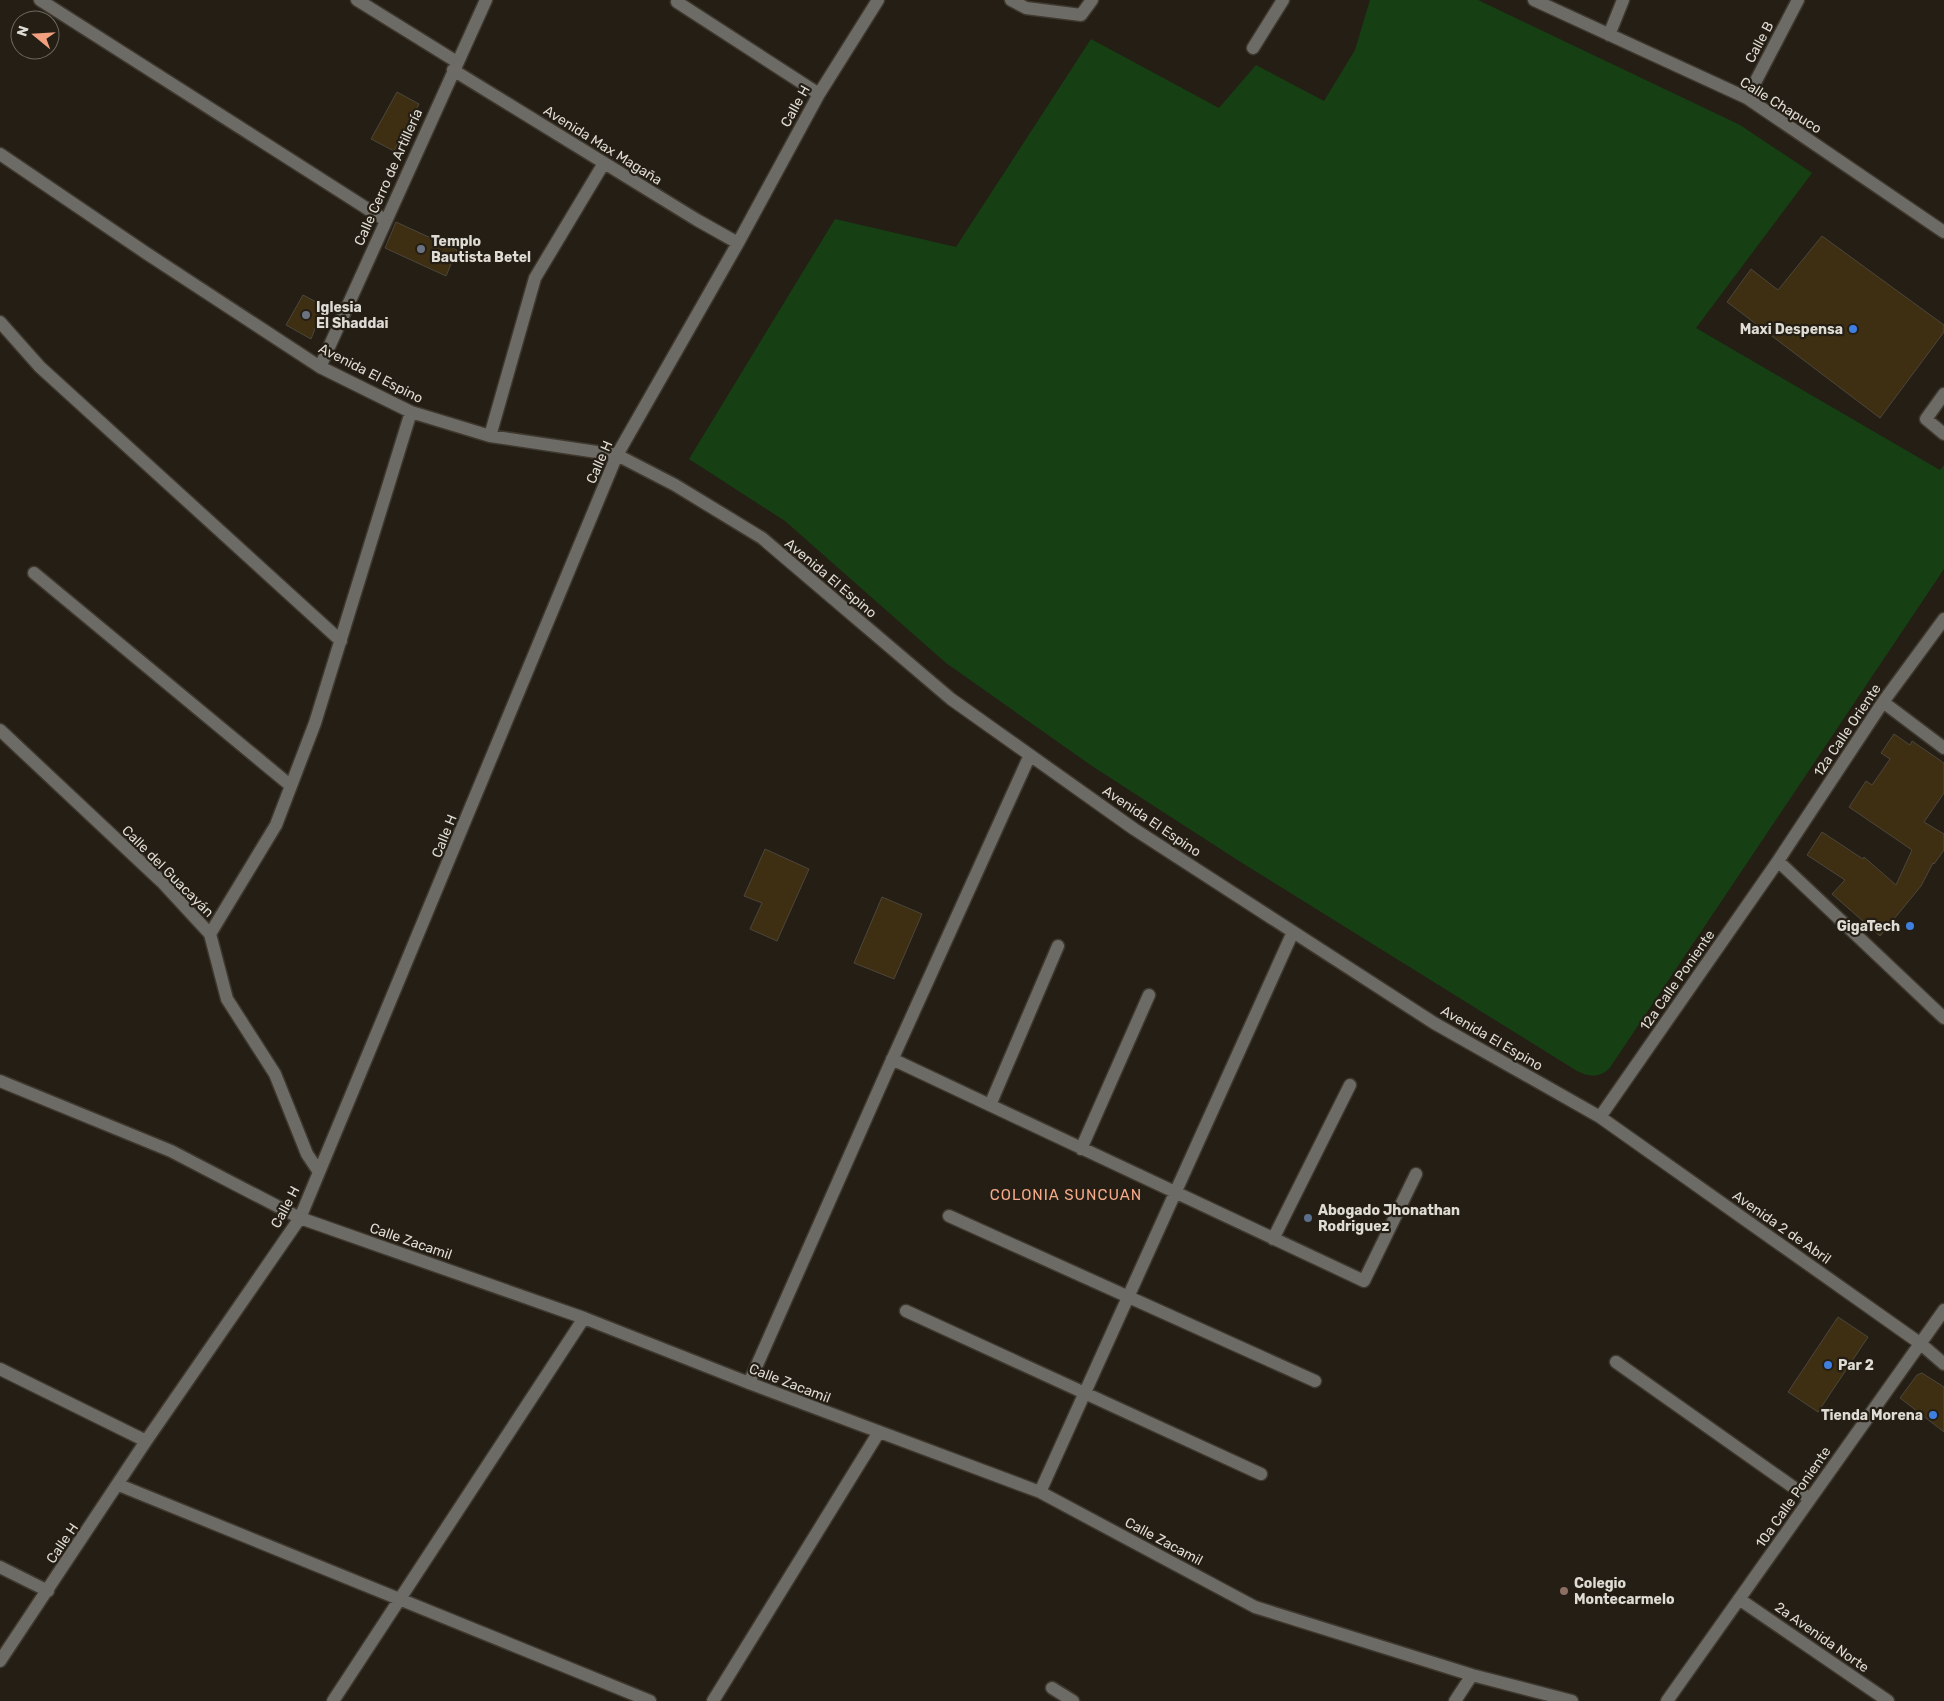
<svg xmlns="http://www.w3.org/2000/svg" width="1944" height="1701" font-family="Rubik,sans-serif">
<rect width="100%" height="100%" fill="#241e14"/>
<path fill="#164013" d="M1370,0h108l262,125 72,48 -116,155 244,142 4,-5v104l-335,500c-11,9 -19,8 -32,2l-338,-210 -147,-95 -146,-103 -161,-142 -96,-62 146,-240 121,28 135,-208 128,69 37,-43 68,36 31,-51z"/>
<path fill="#3e2f13" stroke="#4d463b" d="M397,92l22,12 -25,47 -23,-12z
M396,222l61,28 -11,26 -61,-28z
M1822,236l122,89v7l-64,86 -153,-116 24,-33 27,21z
M303,295l21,11 -13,33 -25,-14z
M1894,734l16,11 2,-4 32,22v30l-20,29 20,12v16l-10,14 -1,-1 -12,23 -41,50 -48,-42 13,-14 -38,-25 15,-23 41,27 1,-2 32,28 16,-35 -63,-43 17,-26 6,4 18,-26 -9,-6z
M765,849l44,20 -32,72 -27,-12 12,-26 -18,-7z
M882,897l40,17 -28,65 -40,-16z
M1838,1317l30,20 -50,75 -30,-20z
M1922,1373l22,14v45l-44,-34 17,-23z"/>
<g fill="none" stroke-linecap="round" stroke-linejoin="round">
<defs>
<path id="minor" d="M40,0l345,220
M357,0l100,62
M678,0l-1,2 142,92
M1011,0l15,8 55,7 11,-15
M1534,0l213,98 197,134
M1609,35l14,-35
M1253,48l30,-48
M453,70l244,150 41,23
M1747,98l51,-98
M0,154l146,99 174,114 91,45 79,24 127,19 58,30 87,53 189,161 183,130 300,194 166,94 321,227 23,20
M0,322l40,45 301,274
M320,367l166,-367
M1944,394l-18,25 18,15
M490,436l45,-158 69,-115
M34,573l257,213
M1883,702l61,46
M0,730l162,152 48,52 17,65 48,75 32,80 12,18
M1778,861l166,157
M210,934l66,-109 39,-102 96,-311
M892,1059l472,222 52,-107
M0,1081l171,70 129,67 284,100 165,65 291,109 215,115 217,68 100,26
M990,1105l68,-159
M1600,1117l178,-256 105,-159 61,-83
M1081,1149l68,-154
M949,1216l366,165
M1273,1239l77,-154
M906,1311l355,163
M1616,1362l194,137
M0,1369l146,72
M749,1383l138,-312 143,-316
M119,1485l531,216
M1040,1492l253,-560
M0,1567l48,24
M1739,1599l149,102
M0,1661l146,-220 154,-223 317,-763 121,-212 81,-149 59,-94
M1052,1688l21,13
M333,1701l251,-383
M713,1701l166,-269
M1455,1701l17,-26
M1667,1701l277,-391"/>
</defs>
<use href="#minor" stroke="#3e382f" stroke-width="15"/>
<use href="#minor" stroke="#6d6b66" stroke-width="12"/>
</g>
<g fill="#6b7280" stroke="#241e14" stroke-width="2">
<circle cx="421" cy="249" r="5"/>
<circle cx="306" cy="315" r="5"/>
</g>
<g fill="#3f7fe0" stroke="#241e14" stroke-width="2">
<circle cx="1853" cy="329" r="5"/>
<circle cx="1910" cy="926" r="5"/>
<circle cx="1828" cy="1365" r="5"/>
<circle cx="1933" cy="1415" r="5"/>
</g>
<circle fill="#5c6f8a" stroke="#241e14" stroke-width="2" cx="1308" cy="1218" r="5"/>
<circle fill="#8d6e63" stroke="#241e14" stroke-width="2" cx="1564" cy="1591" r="5"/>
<g text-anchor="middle" stroke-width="4.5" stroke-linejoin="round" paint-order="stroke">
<g font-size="14" fill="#dedbd4" stroke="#241e14">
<text transform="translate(1759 42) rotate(-62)" y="5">Calle B</text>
<text transform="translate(1781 105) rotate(32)" y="5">Calle Chapuco</text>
<text transform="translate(795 106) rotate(-61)" y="5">Calle H</text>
<text transform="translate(603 145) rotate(32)" y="5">Avenida Max Magaña</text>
<text transform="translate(388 177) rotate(-66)" y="5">Calle Cerro de Artillería</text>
<text transform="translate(371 373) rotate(27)" y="5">Avenida El Espino</text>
<text transform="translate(599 462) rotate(-66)" y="5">Calle H</text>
<text transform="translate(831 578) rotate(40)" y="5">Avenida El Espino</text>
<text transform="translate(1847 730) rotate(-56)" y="5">12a Calle Oriente</text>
<text transform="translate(1152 821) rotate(34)" y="5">Avenida El Espino</text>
<text transform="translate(444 836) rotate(-68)" y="5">Calle H</text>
<text transform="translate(168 871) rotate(45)" y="5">Calle del Guacayán</text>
<text transform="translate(1677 980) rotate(-55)" y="5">12a Calle Poniente</text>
<text transform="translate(1492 1038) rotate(30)" y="5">Avenida El Espino</text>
<text transform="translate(285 1207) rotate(-62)" y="5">Calle H</text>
<text transform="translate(1782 1227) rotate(35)" y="5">Avenida 2 de Abril</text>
<text transform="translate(411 1241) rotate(19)" y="5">Calle Zacamil</text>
<text transform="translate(790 1383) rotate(21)" y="5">Calle Zacamil</text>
<text transform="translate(1793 1497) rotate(-55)" y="5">10a Calle Poniente</text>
<text transform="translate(1164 1541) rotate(28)" y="5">Calle Zacamil</text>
<text transform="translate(62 1543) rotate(-56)" y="5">Calle H</text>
<text transform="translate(1822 1637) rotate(35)" y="5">2a Avenida Norte</text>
</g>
<g font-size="14" font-weight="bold" fill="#dedbd4" stroke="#241e14" text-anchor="start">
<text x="431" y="246">Templo<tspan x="431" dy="16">Bautista Betel</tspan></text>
<text x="316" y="312">Iglesia<tspan x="316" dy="16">El Shaddai</tspan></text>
<text x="1843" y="334" text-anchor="end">Maxi Despensa</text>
<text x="1900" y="931" text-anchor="end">GigaTech</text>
<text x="1318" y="1215">Abogado Jhonathan<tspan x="1318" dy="16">Rodriguez</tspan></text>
<text x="1838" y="1370">Par 2</text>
<text x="1923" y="1420" text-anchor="end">Tienda Morena</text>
<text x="1574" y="1588">Colegio<tspan x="1574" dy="16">Montecarmelo</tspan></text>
</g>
<g font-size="15" letter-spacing="1" fill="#f6aa8a" stroke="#241e14">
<text x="1066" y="1200">COLONIA SUNCUAN</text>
</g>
</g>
<g transform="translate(35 35) rotate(288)"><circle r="24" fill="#241e14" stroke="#6e6a61"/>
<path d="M0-4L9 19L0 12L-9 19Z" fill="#f2a07f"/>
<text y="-8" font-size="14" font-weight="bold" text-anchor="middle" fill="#dedbd4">N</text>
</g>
</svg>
